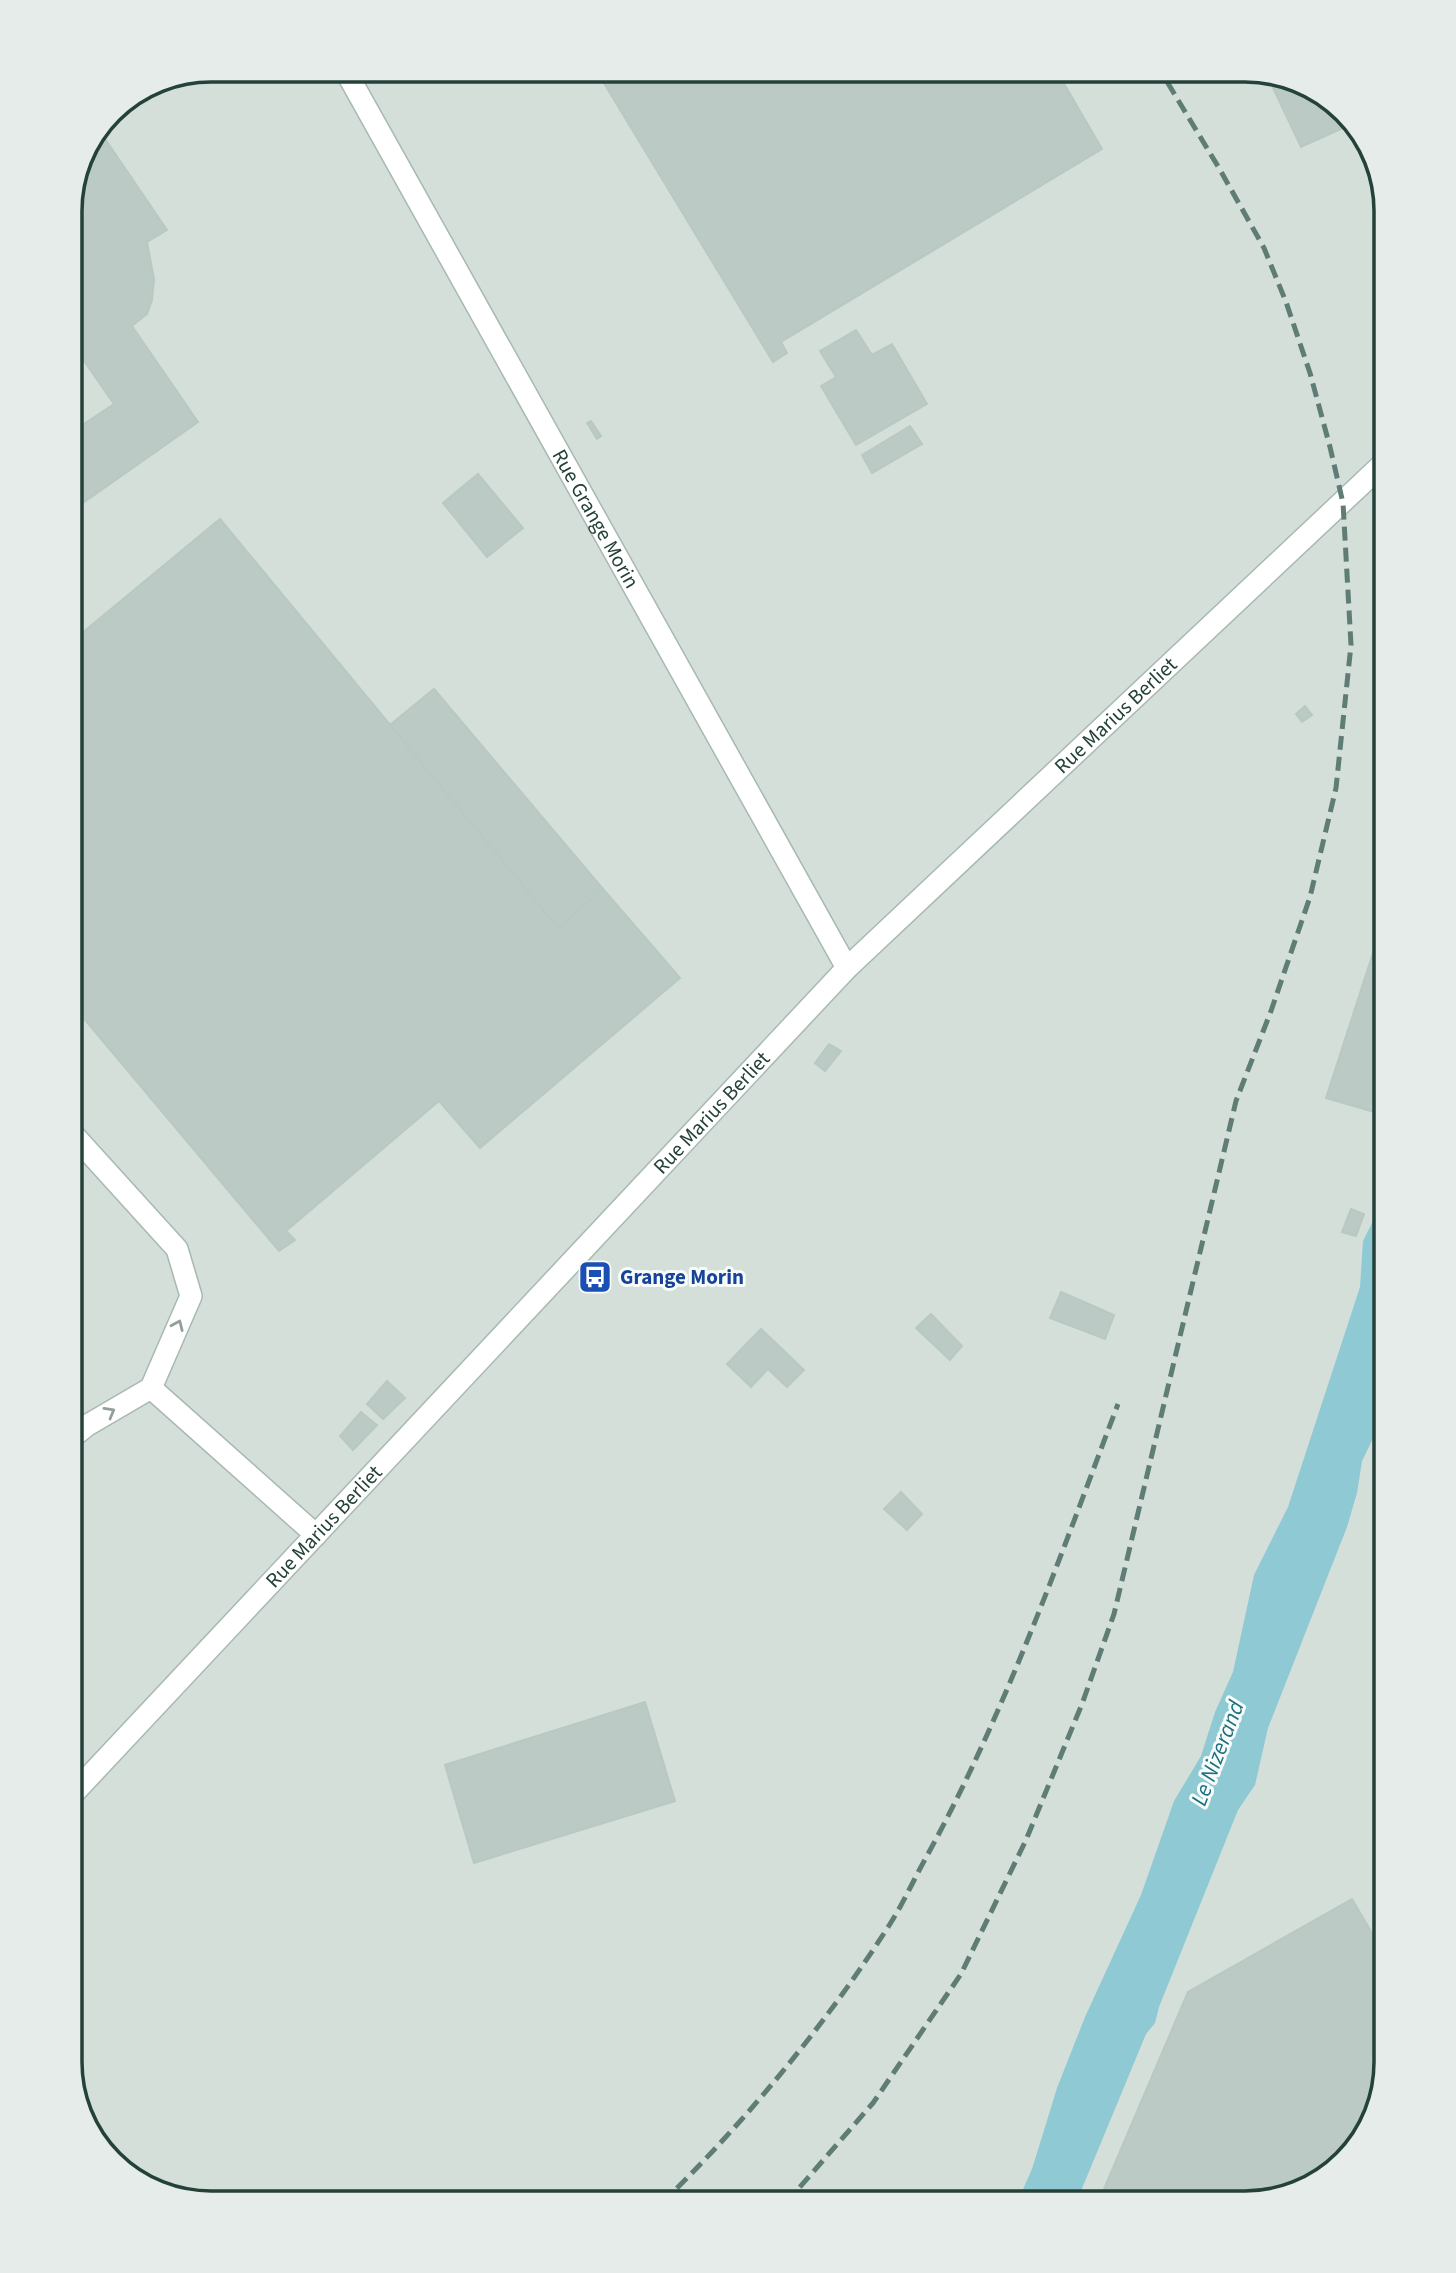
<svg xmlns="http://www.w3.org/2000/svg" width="1456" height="2273" font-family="'Source Sans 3',sans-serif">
<rect width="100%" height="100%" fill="#e6efeb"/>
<path fill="#d4dfda" d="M211,70h1043l69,24 48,55 15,62v1851l-19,71 -60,55 -62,15h-1042l-70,-24 -48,-55 -15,-62v-1859l11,-46 31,-46 46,-30z"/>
<path fill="#8ec9d4" d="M1386,1195v213l-4,12 -20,41 -5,32 -10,34 -79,201 -13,57 -17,25 -79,197 -4,16 -9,11 -70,169h-59l15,-34 25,-81 28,-71 56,-122 33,-94 27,-45 14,-44 18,-40 21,-97 34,-68 72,-220 3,-46z"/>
<path fill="#bbcac4" stroke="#b8c9c2" stroke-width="2" d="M596,70h460l46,79 -321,193 6,11 -14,9z
M1267,75l56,19 27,31 -49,22z
M99,130l68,100 -20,12 7,37 -2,21 -5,14 -15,12 66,96 -128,90v-79l44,-29 -39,-56 -5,3v-148l11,-46z
M856,330l16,25 20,-11 35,60 -71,41 -35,-59 15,-9 -16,-26z
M591,421l10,15 -4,3 -10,-16z
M910,426l12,18 -50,29 -10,-18z
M478,474l45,54 -36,29 -44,-54z
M220,519l338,409 45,-39 77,89 -200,170 -41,-47 -153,130 9,9 -16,11 -209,-249v-359z
M434,689l169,200 -45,39 -168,-203z
M1305,706l7,9 -10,7 -6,-8z
M1386,913v200l-1,2 -59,-17z
M829,1044l12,7 -16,20 -10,-8z
M1351,1209l13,5 -8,22 -14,-4z
M1061,1292l53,23 -9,24 -55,-21z
M931,1314l31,32 -12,14 -34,-32z
M761,1329l43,41 -17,17 -19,-18 -17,18 -24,-23z
M387,1381l18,17 -22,21 -16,-15z
M361,1412l16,13 -24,25 -13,-14z
M901,1492l21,22 -15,16 -23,-21z
M645,1702l30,99 -201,62 -29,-98z
M1352,1899l34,58v105l-19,71 -60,55 -62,15h-147l90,-211z"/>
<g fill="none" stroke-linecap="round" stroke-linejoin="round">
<defs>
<g id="minor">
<path id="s1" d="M345,70l502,898"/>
<path d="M151,1388l165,147"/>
<path d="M70,1439l16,-13 65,-38 40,-92 -14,-47 -107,-118"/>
<path id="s2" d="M70,1797l777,-829 539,-507"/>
</g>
</defs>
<use href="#minor" stroke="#a8b8b2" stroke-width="24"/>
<use href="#minor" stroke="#fff" stroke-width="21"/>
<path stroke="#5f7d75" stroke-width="5" stroke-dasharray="14 7" stroke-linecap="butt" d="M662,2203c84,-82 165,-180 228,-279 14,-22 25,-47 38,-70 78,-143 132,-297 190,-450
M786,2203l87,-100 88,-129 65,-134 56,-136 32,-90 122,-513 35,-90 39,-114 26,-109 15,-143 -8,-142 -13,-56 -20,-74 -24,-71 -22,-54 -45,-80 -59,-98"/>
</g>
<defs><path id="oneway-chevron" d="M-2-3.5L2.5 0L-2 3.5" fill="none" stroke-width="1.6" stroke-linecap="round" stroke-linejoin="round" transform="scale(1.75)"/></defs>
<g stroke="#92a09c">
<use href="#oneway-chevron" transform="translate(178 1325) rotate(-66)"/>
<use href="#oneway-chevron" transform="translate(110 1412) rotate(-30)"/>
</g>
<defs>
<symbol id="bus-square" viewBox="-11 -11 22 22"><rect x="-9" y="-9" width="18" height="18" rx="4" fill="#1a4fb4" stroke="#f7fbf9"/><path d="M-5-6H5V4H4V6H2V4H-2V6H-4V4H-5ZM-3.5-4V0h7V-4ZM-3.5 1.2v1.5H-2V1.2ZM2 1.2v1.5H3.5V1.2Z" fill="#fff"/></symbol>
</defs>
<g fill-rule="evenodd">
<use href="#bus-square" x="576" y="1258" width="38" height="38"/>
</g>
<g text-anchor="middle" stroke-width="6" stroke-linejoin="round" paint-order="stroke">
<g font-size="21" fill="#24423a" stroke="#f7fbf9">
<text dy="7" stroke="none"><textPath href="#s1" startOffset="514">Rue Grange Morin</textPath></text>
<text dy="7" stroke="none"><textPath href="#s2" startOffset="1505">Rue Marius Berliet</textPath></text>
<text dy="7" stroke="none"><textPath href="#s2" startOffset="938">Rue Marius Berliet</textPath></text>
<text dy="7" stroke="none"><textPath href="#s2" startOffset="371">Rue Marius Berliet</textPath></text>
</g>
<g font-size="21" font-weight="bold" fill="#164399" stroke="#f7fbf9" text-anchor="start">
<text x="620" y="1284">Grange Morin</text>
</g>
<g font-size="23" font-style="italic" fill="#1c6f80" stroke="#f7fbf9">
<text transform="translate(1217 1753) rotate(-69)" y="8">Le Nizerand</text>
</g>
</g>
<path d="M0 0H1456V2273H0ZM211 82H1245A129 129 0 0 1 1374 211V2062A129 129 0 0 1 1245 2191H211A129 129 0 0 1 82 2062V211A129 129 0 0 1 211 82Z" fill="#e6ecea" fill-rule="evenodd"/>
<path fill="none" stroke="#24423a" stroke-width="3.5" d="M211 82H1245A129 129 0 0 1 1374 211V2062A129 129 0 0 1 1245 2191H211A129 129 0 0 1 82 2062V211A129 129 0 0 1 211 82Z"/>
</svg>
